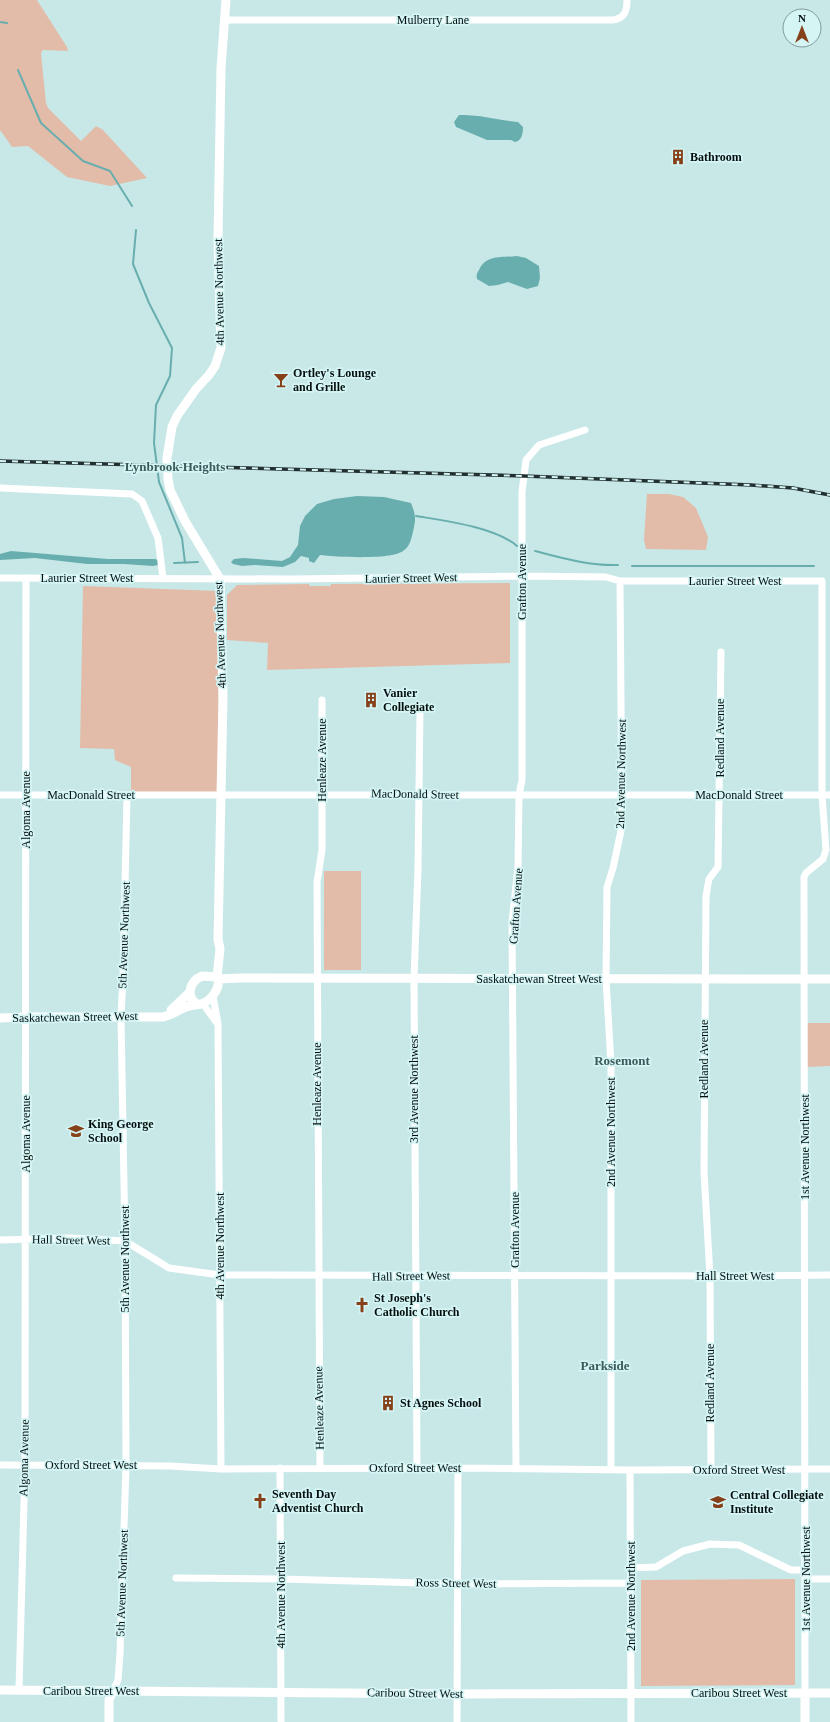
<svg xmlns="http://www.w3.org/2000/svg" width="830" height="1722" font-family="'Times New Roman',serif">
<rect width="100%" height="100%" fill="#c8e8e8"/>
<path fill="#e3bca9" d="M0,0h37l30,47 1,4 -25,-1 -2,3 5,50 2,5 33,33 15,-15 7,4 44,48 -37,8 -43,-9 -39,-31 -16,1 -12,-17z
M647,494h22l14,3 13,11 12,29 -2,13 -60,-1 -2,-9z
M510,583v80l-243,7 1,-27 -41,-3v-45l10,-10 72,-1v2h22v-2z
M83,586l136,5 -1,201h-87v-25l-16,-7 -1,-11 -34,-1z
M324,871h37v99h-37z
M807,1023h23v43l-23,1z
M795,1579v106l-154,1v-106z"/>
<path fill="#69aeae" d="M459,115c19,-1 39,5 59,7l5,5c0,6 -1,14 -8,15l-4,-2h-24l-31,-13 -2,-5z
M517,256l9,2 13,8 1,12 -2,8 -11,3 -19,-7 -10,3 -9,1 -12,-7c-1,-4 0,-6 2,-9 7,-16 24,-12 38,-14z
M357,496l27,1 27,6c5,13 5,15 2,29 -2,7 -3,15 -10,19 -11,9 -68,6 -83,4l-6,8 -5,-2v-3l-8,-2 -6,6 -12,5 -28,-2 -13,1 -9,-2 -2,-2 3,-3 10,-1 38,3 8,-4 8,-12 2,-19 5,-10 12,-12 17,-5z
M11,551l97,8h47l3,1v5l-5,1 -29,-2h-37l-52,-6 -35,2v-6z"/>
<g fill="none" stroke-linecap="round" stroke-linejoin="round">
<path stroke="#69aeae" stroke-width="2" d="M0,22l7,1
M18,70l23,53 42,38 27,10 22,35
M136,230l-3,34 16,39 23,45 -2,28 -14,29 -2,38 5,39 23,56 3,25
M416,516c30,5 79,11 101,30
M535,551c27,7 54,15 83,14
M174,563l24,-1
M632,566h182"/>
<path stroke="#fff" stroke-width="7" d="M225,20h388c12,-2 14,-9 14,-20
M0,488l132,6 10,7 16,37 5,40
M0,578l292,1 231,-3 83,1 14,4h202v214l4,55 -3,9 -17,14 -2,4 1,816
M0,795h830
M213,996l5,28 3,445
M203,1004l14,19
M0,1240l70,-2 55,3 44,27 51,7 532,1 78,-1
M0,1465l170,1 51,3 237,-1 172,2 200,-1
M280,1468l1,254
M320,1468l-3,-586 5,-32v-150
M417,1468l-3,-489 4,-110 2,-159
M516,1469l-4,-547 6,-55 1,-72 3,-15v-288l4,-32 13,-15 46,-15
M611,1469v-405l-5,-85 1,-92 6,-19 9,-42 -2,-245
M630,1470l1,252
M711,1470l-1,-194 -6,-104 2,-276 3,-17 9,-12 3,-215
M631,1568l25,-1 27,-16 27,-7 29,1 52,25h14
M176,1578l105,1 177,5 173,-1
M806,1579h24
M19,1690l6,-225 1,-887
M113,1691l5,-11 2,-26 6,-189 -1,-224 -4,-224 2,-41 4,-181
M457,1722l1,-254"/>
<path stroke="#fff" stroke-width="9" d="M217,977l3,-28 -2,-10 5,-241 -3,-119 -35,-58 -15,-31 -2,-11 -1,-21 5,-31 5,-11 19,-27 13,-14 6,-9 6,-18 -3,-109 3,-171 5,-68
M218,979l23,-1 589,1
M171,1010l19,-18
M0,1018l25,-1h138c9,-2 15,-7 23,-10 5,-2 10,-2 15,-3 10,-3 21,-17 16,-27l-15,-1c-12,5 -17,20 -5,28
M0,1690l458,4 372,-1
M805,1693v29
M109,1722v-22l4,-9"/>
<defs>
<path id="rail" d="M0,461l524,15 227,9 42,3 37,7"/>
</defs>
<use href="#rail" stroke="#222f2f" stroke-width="3.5"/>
<use href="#rail" stroke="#d5f5f5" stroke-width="2" stroke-dasharray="6" stroke-linecap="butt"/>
</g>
<defs>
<symbol id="building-bare" viewBox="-9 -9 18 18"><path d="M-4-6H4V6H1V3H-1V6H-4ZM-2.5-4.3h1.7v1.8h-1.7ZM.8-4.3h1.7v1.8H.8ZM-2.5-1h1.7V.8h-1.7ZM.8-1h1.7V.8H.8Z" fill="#86411a" stroke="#d5f5f5" stroke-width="2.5" paint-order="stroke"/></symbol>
<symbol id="bar-bare" viewBox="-9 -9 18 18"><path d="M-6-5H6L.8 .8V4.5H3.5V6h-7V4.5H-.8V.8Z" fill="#86411a" stroke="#d5f5f5" stroke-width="2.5" paint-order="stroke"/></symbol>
<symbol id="school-bare" viewBox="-9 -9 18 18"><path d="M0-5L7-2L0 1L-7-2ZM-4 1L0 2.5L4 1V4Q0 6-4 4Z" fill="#86411a" stroke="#d5f5f5" stroke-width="2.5" paint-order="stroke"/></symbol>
<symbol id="church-bare" viewBox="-9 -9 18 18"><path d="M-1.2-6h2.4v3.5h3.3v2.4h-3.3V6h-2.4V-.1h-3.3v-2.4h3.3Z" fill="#86411a" stroke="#d5f5f5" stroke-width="2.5" paint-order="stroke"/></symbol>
</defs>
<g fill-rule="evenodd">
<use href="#building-bare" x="667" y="146" width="22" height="22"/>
<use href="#bar-bare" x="270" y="369" width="22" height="22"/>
<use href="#building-bare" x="360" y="689" width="22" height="22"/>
<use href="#school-bare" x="65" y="1120" width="22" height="22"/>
<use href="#church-bare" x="351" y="1294" width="22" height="22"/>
<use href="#building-bare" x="377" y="1392" width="22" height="22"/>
<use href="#church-bare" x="249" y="1490" width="22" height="22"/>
<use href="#school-bare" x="707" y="1491" width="22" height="22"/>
</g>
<g text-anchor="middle" stroke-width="3.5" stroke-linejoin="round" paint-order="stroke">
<g font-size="12" fill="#040e0e" stroke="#d5f5f5">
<text x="433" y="24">Mulberry Lane</text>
<text transform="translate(219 292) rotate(-91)" y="4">4th Avenue Northwest</text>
<text x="87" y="582">Laurier Street West</text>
<text transform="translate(411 578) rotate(-1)" y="4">Laurier Street West</text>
<text x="735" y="585">Laurier Street West</text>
<text transform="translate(522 582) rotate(-90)" y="4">Grafton Avenue</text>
<text transform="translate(220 635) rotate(-92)" y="4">4th Avenue Northwest</text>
<text transform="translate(720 738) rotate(-90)" y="4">Redland Avenue</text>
<text transform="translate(322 760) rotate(-90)" y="4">Henleaze Avenue</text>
<text transform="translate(621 774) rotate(-89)" y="4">2nd Avenue Northwest</text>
<text transform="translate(415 794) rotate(1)" y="4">MacDonald Street</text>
<text x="91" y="799">MacDonald Street</text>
<text x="739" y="799">MacDonald Street</text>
<text transform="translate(26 810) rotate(-90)" y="4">Algoma Avenue</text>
<text transform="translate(516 906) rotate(-86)" y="4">Grafton Avenue</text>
<text transform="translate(124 935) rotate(-88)" y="4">5th Avenue Northwest</text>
<text x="539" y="983">Saskatchewan Street West</text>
<text transform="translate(75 1017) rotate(-1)" y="4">Saskatchewan Street West</text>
<text transform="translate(704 1059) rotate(-90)" y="4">Redland Avenue</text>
<text transform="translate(317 1084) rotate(-90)" y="4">Henleaze Avenue</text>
<text transform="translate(414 1089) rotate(-90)" y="4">3rd Avenue Northwest</text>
<text transform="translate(611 1132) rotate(-90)" y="4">2nd Avenue Northwest</text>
<text transform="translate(26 1134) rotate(-90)" y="4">Algoma Avenue</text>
<text transform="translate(805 1147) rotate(-90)" y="4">1st Avenue Northwest</text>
<text transform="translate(515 1230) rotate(-90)" y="4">Grafton Avenue</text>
<text transform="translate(71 1240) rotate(1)" y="4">Hall Street West</text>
<text transform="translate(220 1246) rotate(-90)" y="4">4th Avenue Northwest</text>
<text transform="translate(125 1259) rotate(-90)" y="4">5th Avenue Northwest</text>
<text transform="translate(411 1276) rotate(-1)" y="4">Hall Street West</text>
<text x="735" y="1280">Hall Street West</text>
<text transform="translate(710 1383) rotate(-90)" y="4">Redland Avenue</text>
<text transform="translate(319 1408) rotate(-91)" y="4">Henleaze Avenue</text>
<text transform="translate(24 1458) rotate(-89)" y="4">Algoma Avenue</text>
<text x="91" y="1469">Oxford Street West</text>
<text x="415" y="1472">Oxford Street West</text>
<text x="739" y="1474">Oxford Street West</text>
<text transform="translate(806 1579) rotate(-90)" y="4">1st Avenue Northwest</text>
<text transform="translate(122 1583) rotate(-88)" y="4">5th Avenue Northwest</text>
<text transform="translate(456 1583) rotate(1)" y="4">Ross Street West</text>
<text transform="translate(281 1595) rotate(-90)" y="4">4th Avenue Northwest</text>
<text transform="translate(631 1596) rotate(-90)" y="4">2nd Avenue Northwest</text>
<text x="91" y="1695">Caribou Street West</text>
<text transform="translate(415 1693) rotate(1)" y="4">Caribou Street West</text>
<text x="739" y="1697">Caribou Street West</text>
</g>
<g font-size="12" font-weight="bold" fill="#040e0e" stroke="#d5f5f5" text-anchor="start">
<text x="690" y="161">Bathroom</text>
<text x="293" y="377">Ortley's Lounge<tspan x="293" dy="14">and Grille</tspan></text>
<text x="383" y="697">Vanier<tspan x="383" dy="14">Collegiate</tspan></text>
<text x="88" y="1128">King George<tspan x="88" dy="14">School</tspan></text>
<text x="374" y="1302">St Joseph's<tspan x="374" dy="14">Catholic Church</tspan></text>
<text x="400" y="1407">St Agnes School</text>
<text x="272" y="1498">Seventh Day<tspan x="272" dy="14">Adventist Church</tspan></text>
<text x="730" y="1499">Central Collegiate<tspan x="730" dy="14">Institute</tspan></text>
</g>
<g font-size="13" font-weight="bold" fill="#3d5959" stroke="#d5f5f5">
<text x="175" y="471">Lynbrook Heights</text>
<text x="622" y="1065">Rosemont</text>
<text x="605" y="1370">Parkside</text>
</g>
</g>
<g transform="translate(802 28)"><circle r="19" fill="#d5f5f5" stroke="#819999"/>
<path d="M0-3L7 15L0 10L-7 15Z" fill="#86411a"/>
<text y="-6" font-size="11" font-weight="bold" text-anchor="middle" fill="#040e0e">N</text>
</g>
</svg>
